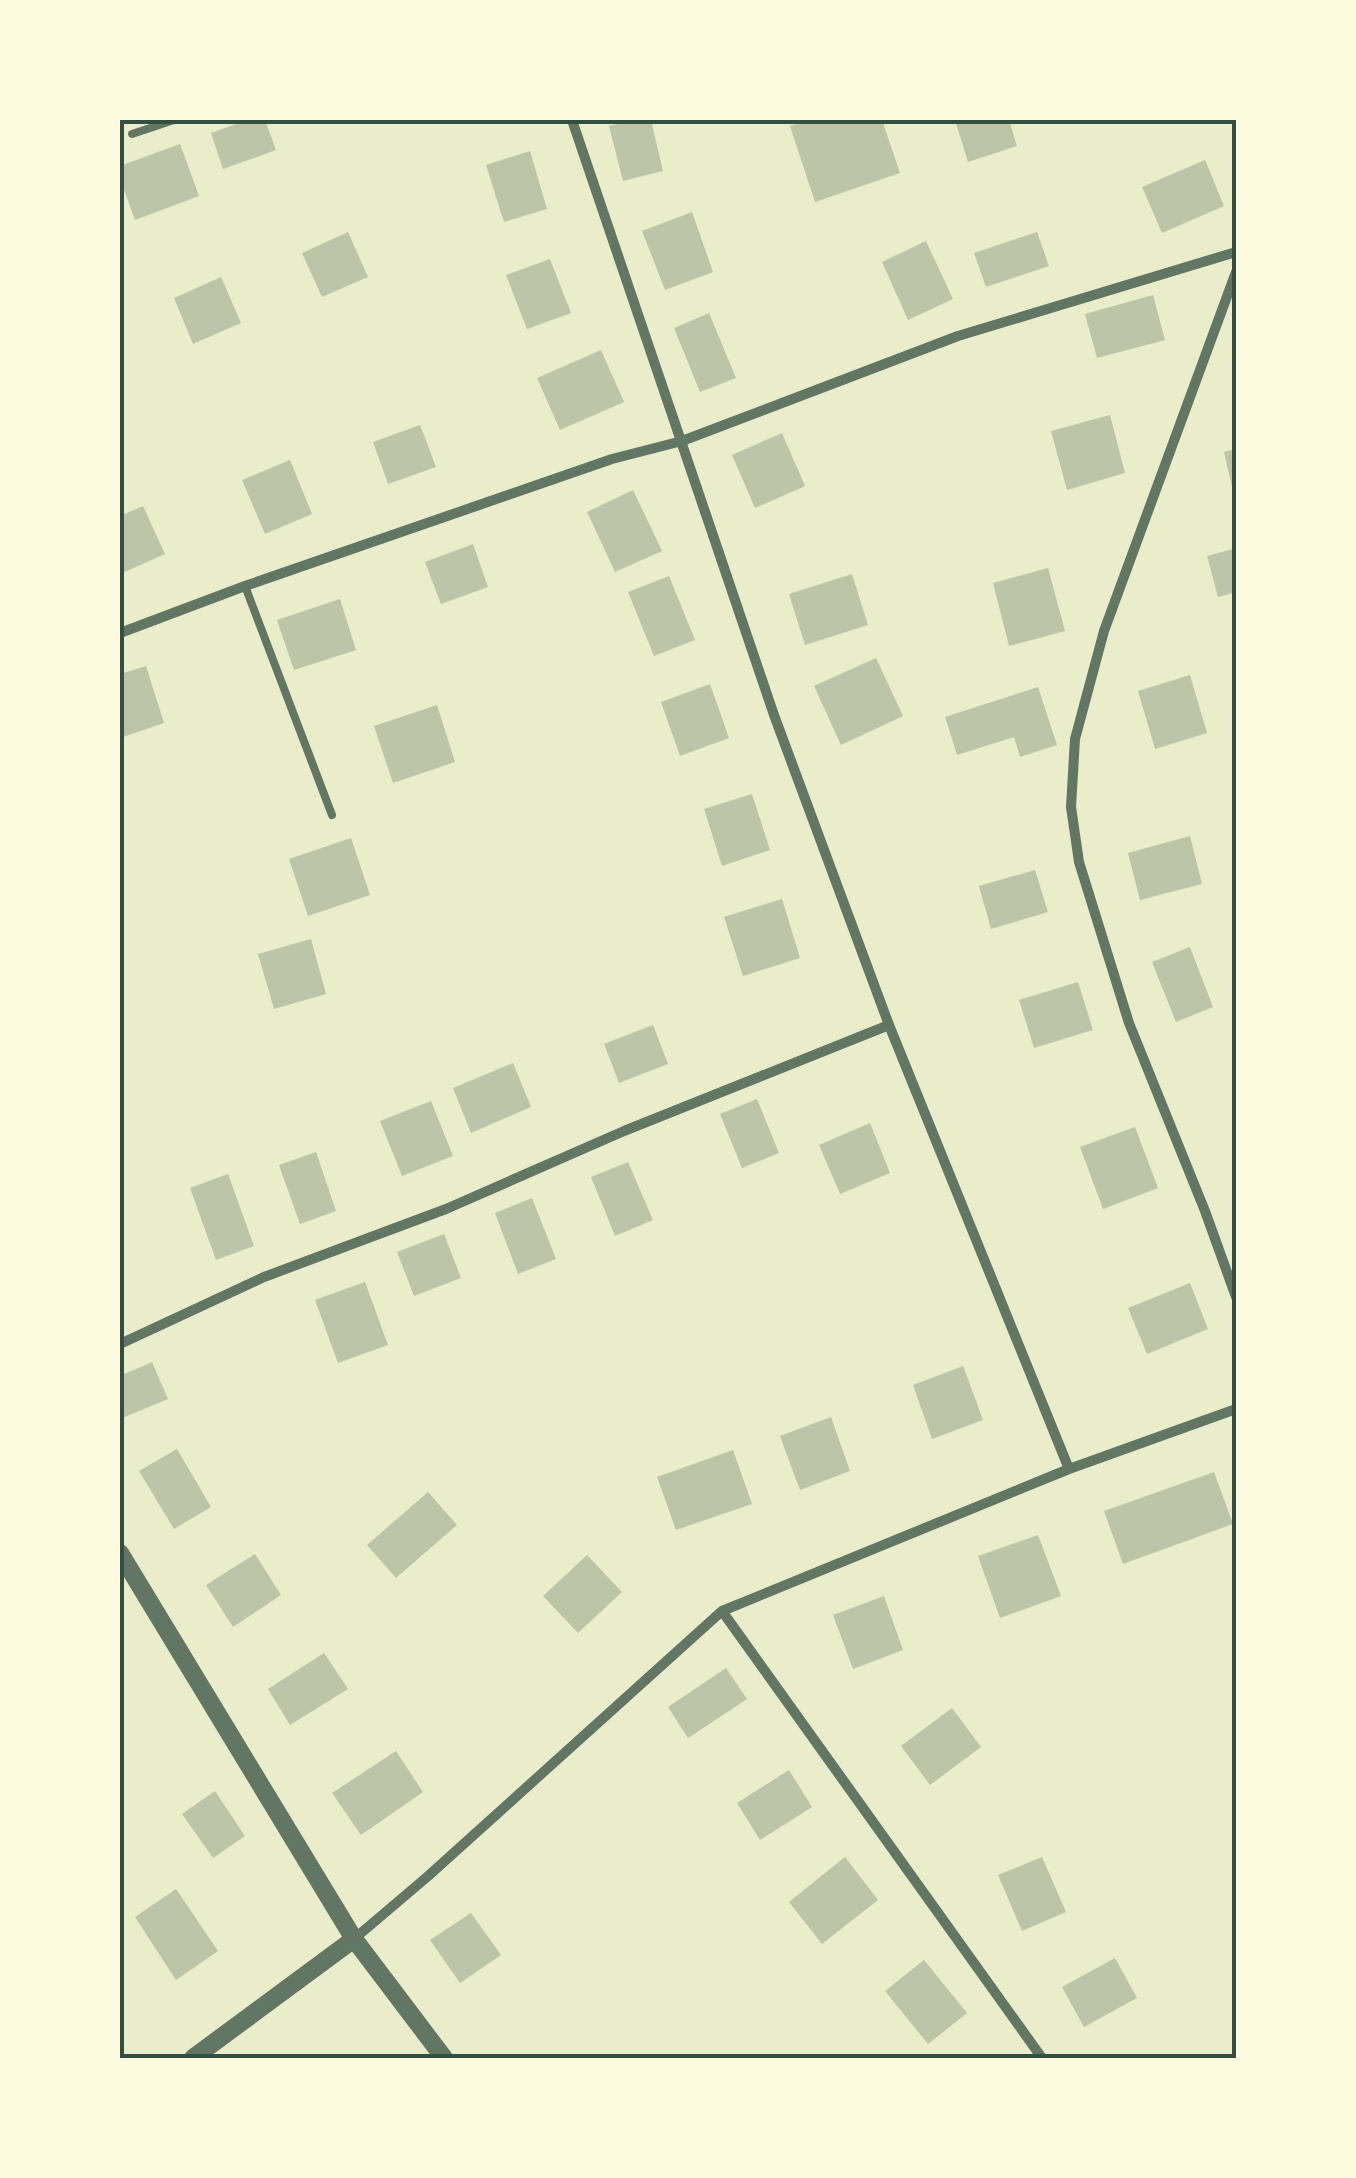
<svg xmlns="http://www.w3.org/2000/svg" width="1356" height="2178" font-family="'PT Sans',sans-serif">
<rect width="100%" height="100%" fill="#e9edc9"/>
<path fill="#bcc5a7" d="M247,120h18l11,30 -53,19 -12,-36z
M634,120h17l12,51 -40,10 -14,-55z
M809,120h73l18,53 -85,29 -25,-76z
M955,120h54l8,26 -49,16z
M180,144l19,52 -64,24 -15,-41v-13z
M530,151l17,58 -43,13 -18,-57z
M1205,160l19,46 -62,27 -20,-46z
M692,212l21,60 -48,18 -23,-59z
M348,232l20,45 -46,20 -20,-44z
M1037,232l12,34 -63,21 -12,-34z
M926,241l27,58 -45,21 -26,-58z
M550,259l21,54 -44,16 -21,-54z
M221,277l20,46 -48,21 -19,-46z
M1153,295l12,45 -68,18 -12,-44z
M709,313l27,65 -36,14 -26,-64z
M601,350l23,52 -64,28 -23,-52z
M1110,415l15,58 -58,17 -16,-59z
M420,425l16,42 -48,17 -15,-42z
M782,433l23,53 -50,22 -23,-53z
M1236,449v47h-2l-10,-44z
M290,460l22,54 -47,20 -23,-54z
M633,490l29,61 -47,21 -28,-60z
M143,506l22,48 -45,20v-58z
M473,544l15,43 -47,17 -16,-42z
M1236,548v54h-1l-3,-9 -14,4 -11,-41z
M1048,568l17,63 -56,15 -16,-63z
M852,574l16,51 -63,20 -16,-51z
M669,576l26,64 -41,16 -26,-64z
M340,599l16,51 -62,20 -17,-50z
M876,658l27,58 -62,29 -27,-59z
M146,666l18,57 -44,15v-64z
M1190,675l17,58 -52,16 -17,-58z
M710,684l19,54 -49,18 -19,-54z
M1038,687l19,58 -37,12 -6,-20 -57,18 -12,-38z
M437,705l18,57 -62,21 -19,-57z
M752,794l18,56 -48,16 -18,-57z
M1190,836l12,48 -62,16 -12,-47z
M351,838l19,57 -62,21 -19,-57z
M1035,870l13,42 -57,17 -12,-43z
M782,899l18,59 -57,18 -19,-59z
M311,939l15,55 -52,15 -16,-55z
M1190,947l23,60 -37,15 -24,-60z
M1078,982l15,48 -59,18 -15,-48z
M653,1025l15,39 -49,19 -15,-39z
M513,1063l18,44 -60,26 -18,-45z
M757,1099l22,54 -37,15 -22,-54z
M431,1101l22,55 -51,20 -22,-55z
M870,1123l20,50 -50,21 -21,-49z
M1135,1127l23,61 -55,21 -23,-62z
M316,1152l20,59 -36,13 -21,-59z
M628,1162l25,58 -38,16 -24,-59z
M228,1174l26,72 -38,14 -26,-72z
M532,1198l24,61 -38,15 -23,-61z
M444,1234l17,44 -47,18 -17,-44z
M365,1282l23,63 -50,18 -23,-63z
M1190,1283l18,46 -61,25 -19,-46z
M152,1362l16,37 -48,20v-43z
M963,1366l20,54 -51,19 -19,-54z
M831,1417l19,54 -50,19 -20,-54z
M177,1449l34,58 -37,22 -35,-58z
M733,1450l19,54 -76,26 -19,-53z
M1214,1472l19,52 -110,40 -19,-53z
M428,1492l29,33 -61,53 -29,-33z
M1038,1535l23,61 -61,22 -22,-62z
M255,1554l26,41 -48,32 -27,-42z
M587,1555l35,37 -44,41 -35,-37z
M884,1596l19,54 -50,19 -20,-54z
M324,1653l24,36 -58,36 -22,-36z
M726,1668l21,31 -59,39 -20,-31z
M952,1708l29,39 -51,38 -29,-39z
M396,1751l27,41 -62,43 -29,-42z
M789,1770l23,37 -52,33 -23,-37z
M215,1791l30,45 -32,22 -31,-44z
M845,1857l33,43 -56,44 -33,-42z
M1042,1857l24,55 -44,19 -24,-56z
M176,1889l42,62 -42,29 -41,-63z
M471,1913l30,42 -41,28 -30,-43z
M1115,1958l22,40 -53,29 -22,-40z
M924,1960l43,53 -39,31 -43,-53z"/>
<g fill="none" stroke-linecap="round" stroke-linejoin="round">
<path stroke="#617663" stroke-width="8" d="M132,134l42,-14
M245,586l87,229"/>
<path stroke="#617663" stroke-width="10" d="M572,120l202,595 115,310 180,444
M1236,272l-132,359 -29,108 -4,68 8,55 50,161 76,188 31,86
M120,633l125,-47 367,-127 70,-18 276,-105 278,-84
M120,1344l144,-67 182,-68 178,-78 265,-106
M722,1611l320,447
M354,1939l73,-62 295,-266 347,-142 167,-60"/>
<path stroke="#617663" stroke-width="18" d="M120,1553l234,386 90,119
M193,2058l161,-119"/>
</g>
<rect width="1356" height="2178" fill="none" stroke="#fefae0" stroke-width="245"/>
<rect x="122" y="122" width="1112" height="1934" fill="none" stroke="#344e41" stroke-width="4"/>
</svg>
